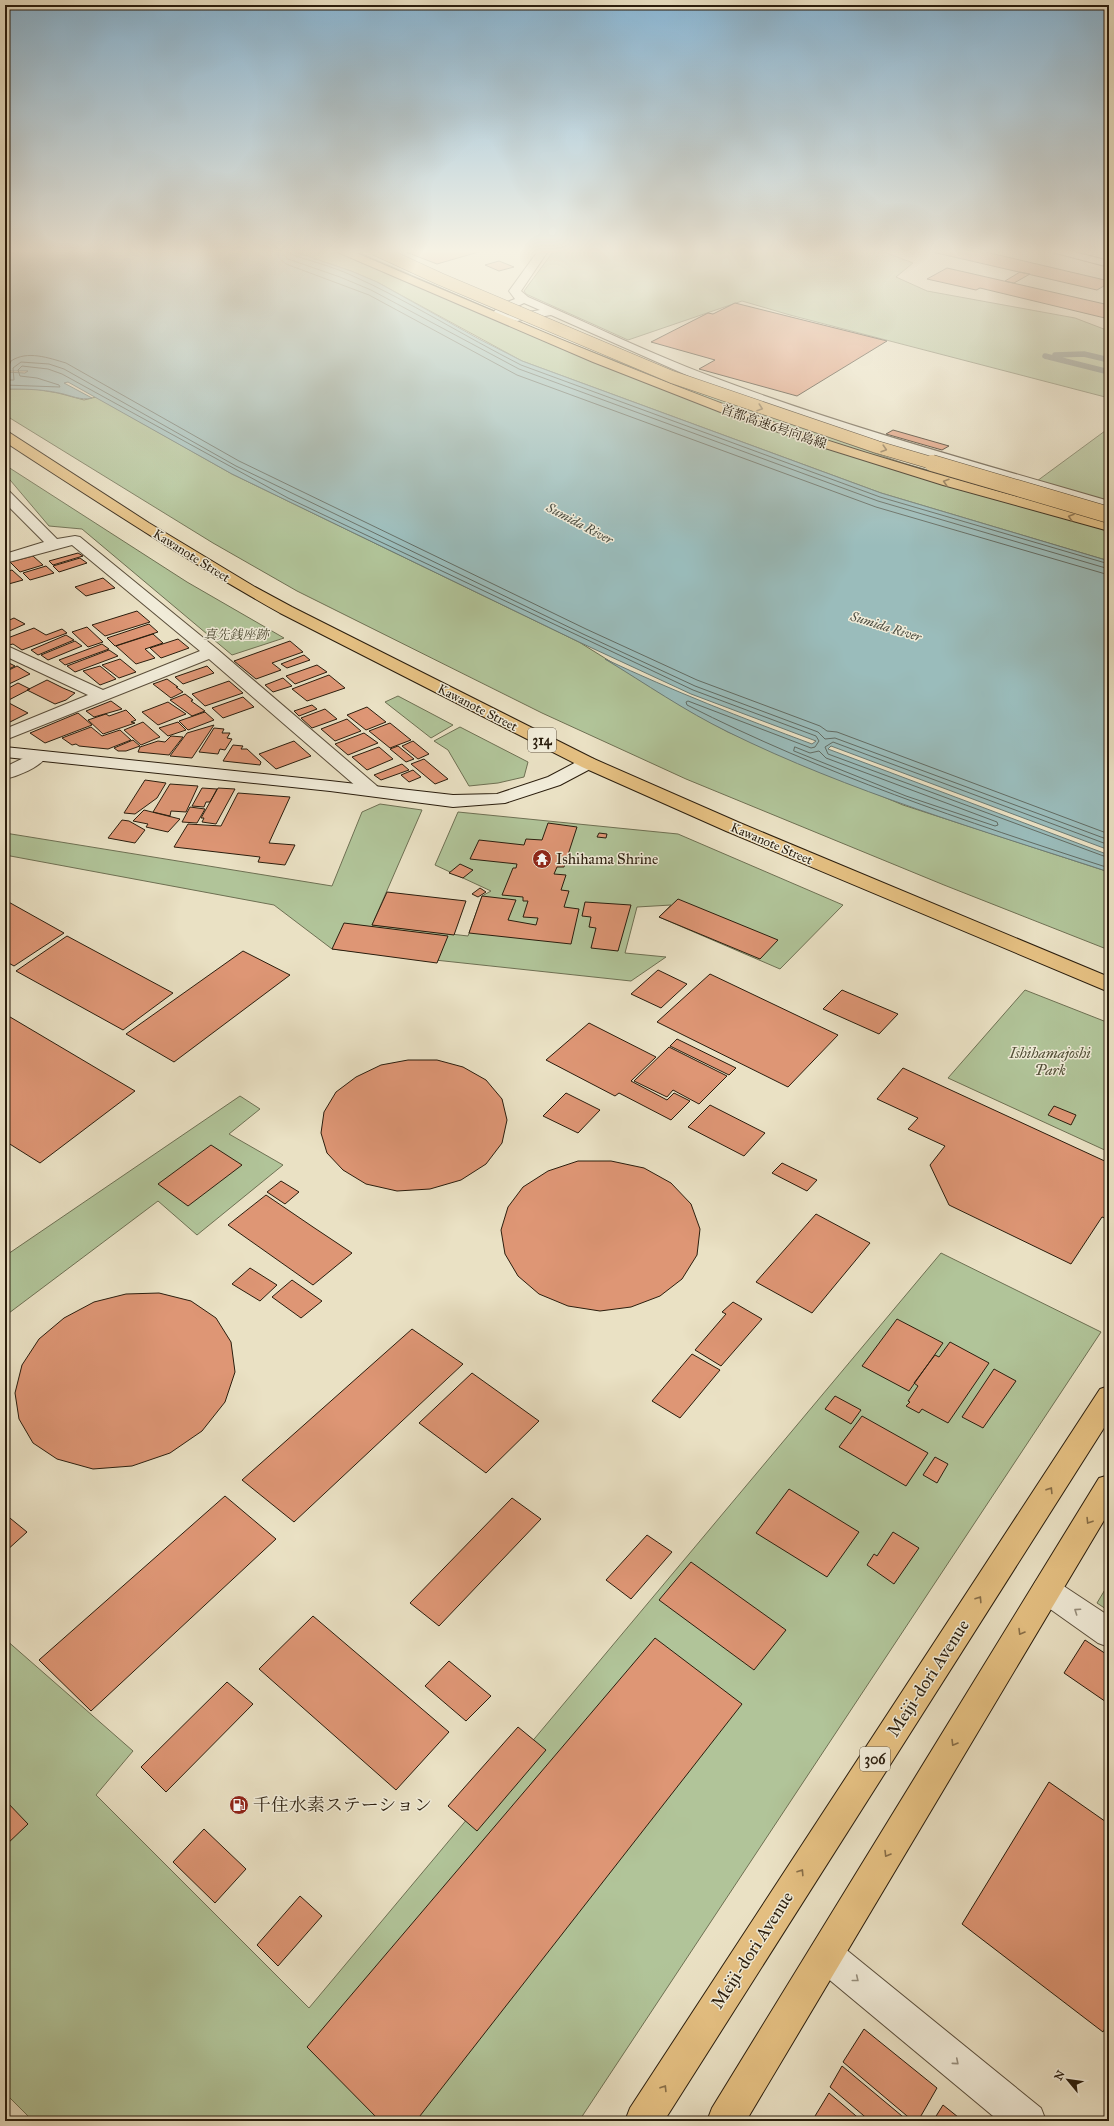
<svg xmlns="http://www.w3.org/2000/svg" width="1114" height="2126" font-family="'IM FELL Great Primer','Noto Serif JP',serif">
<rect width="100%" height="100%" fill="#eae1c4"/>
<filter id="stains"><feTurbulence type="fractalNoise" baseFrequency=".005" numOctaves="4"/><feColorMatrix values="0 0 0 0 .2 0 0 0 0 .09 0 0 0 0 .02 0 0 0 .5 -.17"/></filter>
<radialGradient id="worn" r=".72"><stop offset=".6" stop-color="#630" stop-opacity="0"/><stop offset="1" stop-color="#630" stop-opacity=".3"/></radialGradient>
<path fill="#b1c499" stroke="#6e7053" d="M286,249h65l199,86 130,51 223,77 206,59v39l-228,-68 -359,-132 -145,-79 -26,-11z
M555,249h321l37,14 -17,14 31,14 148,27 34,13v67l-319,-83 -48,-14 -114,39 -102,-46 -2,-3z
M5,389h29l24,4 26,7 12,-3 136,77 347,168 106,66 43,24 175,73 206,67v78l-165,-65 -258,-106 -144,-66 -245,-122 -84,-48 -208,-128z
M1109,428v73l-72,-20z
M5,465l182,117 97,56 -52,17 -150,-126 -33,-3 -44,-52z
M398,696l55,29 -22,13 -46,-36z
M460,727l68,35 -4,15 -26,6 -29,3 -21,-36 -14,-9z
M380,804l42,6 -50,115 96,11 14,-40 9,-5 -56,-26 23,-53 220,22 165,71 -63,64 -121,-52 12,-12 -34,2 -12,46 41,4 -35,24 -299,-32 -58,-44 -269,-50v-22l327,53 30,-74z
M1025,990l84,33v129l-161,-74z
M240,1096l20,13 -31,25 54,31 -86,70 -39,-34 -153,115v-60z
M941,1253l160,79 -522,789h-546l-28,-28v-454l128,112 -37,44 213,213z
M1109,1583v28l-12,-8z"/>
<path fill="#9abcbb" stroke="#6d7c75" d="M5,249h281l65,22 26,11 102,57 43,22 359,132 228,68v289l-278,-104 -3,3 281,106v17c-128,-42 -259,-80 -381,-140 -43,-21 -82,-48 -123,-73 68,32 137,59 207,85l4,-3 -125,-47 -112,-52 -347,-168 -164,-92 -4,1 28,15c-11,3 -22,-3 -33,-5 -18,-4 -36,-4 -54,-4v-17l20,1 3,-2h-23z"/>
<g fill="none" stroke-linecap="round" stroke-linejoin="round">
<path stroke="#626c64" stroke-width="1" d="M277,249l2,9 7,6 83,31 148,80 359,132 233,68
M283,249l1,6 4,4 52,18 31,13 148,79 359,132 231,68
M288,249l2,5c20,7 41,12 61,21 58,26 113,61 170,90l359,132 229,67
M5,374l6,-13c16,-11 38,-3 55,2l173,98 347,168 111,51 123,46 7,5 10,1 272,102
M5,380h9l-1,-12 8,-6 28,2 15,5 172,97 347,168 112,52 123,46 7,7 10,-1 274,102
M5,385l55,2 -1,-2 -22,-7 -17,-2 -2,-6 4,-4 26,3 14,5 226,124 405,192 123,46 3,5 -4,6 -4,1 -123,-47 -2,1 1,3c136,69 277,116 422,163
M795,747l15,6 9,-2 7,7 171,64 1,3 -3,1 -89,-30 -112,-45z
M1109,845l-276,-103 -8,5 3,7 281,104"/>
<path stroke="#6d7c75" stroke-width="5.5" d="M1055,355l29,-1 25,6
M1045,356l64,16"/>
</g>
<path fill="#de9675" stroke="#2a1d0d" d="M398,249h91l-52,15z
M919,249h54l136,32v2l-12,7z
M499,261l15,6 -15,4 -14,-6z
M947,268l162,37v14l-129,-31 -4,2 -49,-11z
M1020,272l10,2 -16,9 -9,-2z
M735,303l152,38 -90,55 -98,-27 16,-9 -64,-18 57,-29 5,1z
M893,430l56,16 -7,4 -56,-16z
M78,553l5,3 -30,9 -4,-4z
M33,556l10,9 -23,7 -10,-10z
M80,558l7,5 -28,9 -6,-6z
M46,566l8,7 -24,7 -7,-7z
M12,570l11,10 -18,5v-13z
M103,578l12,10 -29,8 -11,-9z
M137,611l13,11 -45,14 -13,-11z
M14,618l11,6 -20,9v-11z
M149,624l9,8 -43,14 -8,-8z
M87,627l16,15 -15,5 -16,-15z
M34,628l12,7 16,-6 5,4 -45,17 -9,-6 -4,1 -4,-3v-3z
M153,634l10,9 -18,6 10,9 -19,6 -20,-18z
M66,635l8,5 -36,15 -7,-5z
M178,639l11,9 -28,10 -11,-10z
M75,641l7,5 -34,14 -7,-5z
M290,641l13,11 -31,11 9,7 -25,9 -22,-18z
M102,644l7,5 -44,16 -6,-5z
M109,650l9,6 -43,16 -8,-6z
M304,655l6,5 -23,8 -6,-4z
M120,659l16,13 -17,6 -17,-13z
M5,661l10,5 -10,5z
M317,665l10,7 -32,12 -9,-8z
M17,666l13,8 -21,10 -4,-2v-10z
M100,666l16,13 -16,6 -17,-14z
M207,666l7,7 -31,11 -8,-7z
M329,675l16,13 -38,13 -15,-12z
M283,678l9,8 -19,6 -8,-7z
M167,679l11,8h-2l7,5 -12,6 -18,-14z
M47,680l16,8 12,5 -9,7 -11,4 -28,-14z
M229,681l14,12 -38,13 -13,-12z
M18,683l12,6 -25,13v-12z
M185,694l8,6 -2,1 14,10 -13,5 -22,-16z
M243,697l11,10 -31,11 -11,-10z
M111,701l11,8 -28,8 -8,-6z
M168,702l18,12 -28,11 -16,-13z
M9,703l19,10 -20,10 -3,-2v-16z
M312,705l5,4 -18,7 -5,-5z
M367,707l19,15 -20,8 -19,-15z
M325,709l12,10 -25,9 -11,-10z
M126,710l10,10 -5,2 4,1 -32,11 -15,-14 18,-6 3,2z
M205,712l9,8 -26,10 -9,-9z
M78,713l14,12 -47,18 -15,-10z
M347,719l14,12 -26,10 -14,-12z
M143,722l17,15 -19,8 -17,-15z
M178,722l8,8 -18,6 -9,-8z
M390,723l21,17 -21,8 -21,-17z
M214,725l-22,33 -22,-2 17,-23z
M91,727l11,9 18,-6 11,10 -23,9 -29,-3 -3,-2 -4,1 -10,-7z
M214,728l10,1 -2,4h8l-3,5 5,1 -7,11 -5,-1 -2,5 -19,-2z
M364,733l14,10 -30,12 -13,-11z
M171,736l12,1 -14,18 -31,-3 2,-5 18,-6 7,1z
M133,740l7,6 -14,5h-8l-4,-3z
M294,741l17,15 -35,13 -17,-15z
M413,741l16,13 -11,5 -16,-13z
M233,745l10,1 -2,3h6l14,13 -1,3 -37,-4z
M398,746l16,13 -8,3 -16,-13z
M379,747l14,12 -26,11 -15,-13z
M424,759l24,20 -13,5 -24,-20z
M402,764l7,6 -28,10 -7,-5z
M413,770l8,7 -12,5 -8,-7z
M145,780l21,3 -9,15 -22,16 -11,-1z
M170,784l28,2 -12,26 -15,-1 -1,5 -17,-4z
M202,788l15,1 -7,13h-4l-2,5 -12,-1z
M218,788l17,1 -19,35 -14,-2 2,-4h-3z
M238,793l52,4 -21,46 26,2 -10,20 -27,-3 2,-5 -86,-10 14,-23 33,2z
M190,807l15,2 -8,14 -15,-1z
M144,810l36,9 -12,13 -22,-5 2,-3 -15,-3z
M122,820l7,1 16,9 -10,13 -27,-5z
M548,823l29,4 -13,40h-7l-3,7 12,1 -5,15 8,1 -5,16 15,2 -8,35 -102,-11 13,-37 34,4 -8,20 28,5 2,-7 -15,-1 5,-16h-5v-4l-21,-2 11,-27h3l1,-4 -47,-5 9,-19 45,5 2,-6 16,1z
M599,833l8,1 -1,4 -9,-1z
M460,864l13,6 -10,8 -14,-5z
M480,888l6,4 -8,5 -6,-3z
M387,892l79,9 -12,34 -82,-10z
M678,899l100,41 -18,19 -101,-42z
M5,900l59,33 -50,33 -9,-5z
M585,902l46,3 -13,46 -27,-3 5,-20 -7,-1 2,-10 -9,-1z
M344,923l104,13 -11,27 -105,-14z
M67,936l106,57 -50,37 -107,-59z
M243,951l47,24 -116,87 -48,-28z
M658,970l29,14 -26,24 -30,-14z
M710,974l128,61 -50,52 -131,-65z
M842,990l56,24 -19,20 -56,-25z
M5,1014l130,77 -95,72 -35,-22z
M589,1023l67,34 -25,24 36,19 7,-7 16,8 -19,19 -52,-27 -4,3 -69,-36z
M677,1039l59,29 -7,7 -59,-29z
M669,1047l58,29 -28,28 -26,-14 -6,7 -33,-16z
M408,1060h29l26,7 23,13 16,19 5,21 -5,23 -16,21 -25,16 -31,9 -33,2 -31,-7 -23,-14 -16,-17 -6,-20 3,-21 12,-20 20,-15 25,-12z
M903,1068l206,95v54l-1,2 -6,-2 -31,47 -122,-59 -19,-40 15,-19 -37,-17 10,-11 -41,-19z
M566,1093l34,17 -22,23 -35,-17z
M710,1105l55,28 -21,23 -56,-29z
M1054,1106l22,9 -5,10 -23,-10z
M211,1145l31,20 -54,41 -30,-22z
M578,1161h33l33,7 27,15 20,21 9,25 -3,26 -15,24 -22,17 -29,11 -31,4 -32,-5 -29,-12 -21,-18 -13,-22 -4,-24 7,-23 15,-20 25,-16z
M782,1163l35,17 -10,11 -35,-18z
M281,1181l18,11 -14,12 -18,-12z
M266,1195l47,32 39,26 -39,32 -85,-60z
M816,1214l54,29 -58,70 -56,-31z
M250,1268l27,17 -17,16 -28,-17z
M292,1280l30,21 -21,17 -29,-21z
M159,1293l32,8 25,17 15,24 4,30 -10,30 -23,29 -32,22 -38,13 -39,3 -36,-10 -24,-16 -14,-24 -4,-26 7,-28 17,-26 25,-21 30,-16 32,-8z
M733,1302l29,17 -41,47 -26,-16 31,-36 -4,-2z
M897,1319l46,24 -34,48 -47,-25z
M412,1329l51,35 -169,158 -52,-42z
M950,1342l39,21 -41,60 -26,-14 -3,4 -13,-7 4,-4 -2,-1 10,-15 -4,-3 21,-28 4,2z
M692,1354l28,16 -40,48 -28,-17z
M994,1369l22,12 -33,47 -21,-11z
M472,1373l67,48 -53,52 -67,-50z
M835,1396l26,14 -10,14 -26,-15z
M862,1416l66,37 -22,33 -67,-39z
M935,1457l13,7 -11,19 -14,-8z
M789,1489l70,43 -32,45 -71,-44z
M225,1496l51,43 -185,172 -52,-51z
M512,1498l29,21 -102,107 -29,-23z
M5,1514l22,18 -22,20z
M893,1532l26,16 -25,36 -27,-19 7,-11 3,2z
M647,1535l25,17 -41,47 -25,-19z
M691,1562l95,68 -32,40 -95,-70z
M313,1616l136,116 -53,58 -137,-121z
M655,1638l87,66 -326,417h-36l-73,-74z
M1085,1640l24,16v48l-45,-31z
M449,1661l42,35 -25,25 -41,-35z
M227,1682l26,22 -87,88 -25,-25z
M518,1727l28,23 -69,81 -29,-25z
M1049,1782l60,42v197l-6,11 -141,-108z
M5,1800l23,24 -23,22z
M204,1829l42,40 -31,34 -42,-41z
M300,1896l22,20 -44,50 -21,-21z
M864,2029l73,59 -19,33h-5l-70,-59z
M842,2066l66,55h-38l-40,-34z
M829,2093l33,28h-50z
M943,2105l20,16h-30z"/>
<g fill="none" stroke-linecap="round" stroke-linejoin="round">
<defs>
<path id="street" d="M537,249h10l1,2 -27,40 7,6c60,26 120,56 182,79 130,49 265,86 399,125v8l-161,-46 -177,-56 -71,-26 -149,-66 -34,6 -22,-6 -2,-2 6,-8 16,-6 -6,-8 29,-40zM524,303l16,7 -23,4 -11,-2z
M5,491l5,1 47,47 18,-3 5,1 137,112 160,137 3,4 -3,4 -6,1 -6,-1 -156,-135 -204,81v-11l83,-34 -83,-39v-11l98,45 97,-39 -128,-106 -67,18v-9l39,-12 -39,-39z
M38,751l6,1 3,4c-8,12 -29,20 -42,23v-12z
M1046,1577l10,4 53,35v31l-11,-4 -62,-44 -5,-9 5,-9z
M826,1938l12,5 203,165 5,13h-47l-185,-154 -5,-12 5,-12z"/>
<path id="secondary" d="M1047,249h16l46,12v6l-61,-16z
M5,747l325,34 123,14 44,-1 51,-17 34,-18 6,-1 6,1 3,4 -3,4 -34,18 -55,18 -52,4 -123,-16 -325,-34z"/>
<path id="primary" d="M5,432l5,1 139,90 106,64 37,20 302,152 146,64 369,154v15l-383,-161 -144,-64 -302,-154c-94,-53 -184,-112 -275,-171z
M1109,1386v34l-445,701h-39l5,-13 470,-719z
M1109,1475v37l-363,609h-39l5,-13 387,-630z"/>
<path id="highway" d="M334,249h13c128,54 255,110 384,158 124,46 251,80 378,115v9l-166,-46 -118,-37 -102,-35 -130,-51 -258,-111z"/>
</defs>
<use href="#street" stroke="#5a4e3b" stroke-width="2"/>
<use href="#secondary" stroke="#2a1d0d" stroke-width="2"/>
<use href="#primary" stroke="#2a1d0d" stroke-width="2"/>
<use href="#highway" stroke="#2a1d0d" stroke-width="2"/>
<use href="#street" fill="#f1ecd9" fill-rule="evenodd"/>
<use href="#secondary" fill="#f1ecd9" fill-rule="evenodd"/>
<use href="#primary" fill="#e5c082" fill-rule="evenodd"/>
<use href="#highway" fill="#e5c082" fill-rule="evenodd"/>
<defs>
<path id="highway-bridge-far1" d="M375,249l65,30 232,98 205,70 58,17"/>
<path id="highway-bridge" d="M932,463l177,52"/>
</defs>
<use href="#highway-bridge-far1" stroke="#2a1d0d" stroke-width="13" stroke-linecap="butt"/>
<use href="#highway-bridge" stroke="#2a1d0d" stroke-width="17" stroke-linecap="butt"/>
<use href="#highway-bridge-far1" stroke="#e5c082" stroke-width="12"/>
<use href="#highway-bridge" stroke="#e5c082" stroke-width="16"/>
</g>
<defs><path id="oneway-chevron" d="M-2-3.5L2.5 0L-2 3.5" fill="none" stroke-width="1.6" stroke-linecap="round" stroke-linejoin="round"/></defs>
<g stroke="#886e48">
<use href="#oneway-chevron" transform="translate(760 408) rotate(19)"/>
<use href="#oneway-chevron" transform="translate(884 449) rotate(17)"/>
<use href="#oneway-chevron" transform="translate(946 482) rotate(-163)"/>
<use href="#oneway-chevron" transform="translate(1071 517) rotate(-164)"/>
<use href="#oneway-chevron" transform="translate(1050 1490) rotate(-58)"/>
<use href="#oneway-chevron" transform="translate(1089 1521) rotate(122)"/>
<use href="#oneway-chevron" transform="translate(979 1599) rotate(-57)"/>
<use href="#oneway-chevron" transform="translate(1021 1632) rotate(121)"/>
<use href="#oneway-chevron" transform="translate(954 1743) rotate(121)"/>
<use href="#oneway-chevron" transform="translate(887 1854) rotate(121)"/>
<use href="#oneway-chevron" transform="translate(801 1872) rotate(-57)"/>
<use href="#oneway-chevron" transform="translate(664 2088) rotate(-58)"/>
</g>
<g stroke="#978f7d">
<use href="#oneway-chevron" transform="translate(1077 1611) rotate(-146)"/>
<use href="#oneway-chevron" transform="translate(856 1979) rotate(39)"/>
<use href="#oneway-chevron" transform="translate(956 2062) rotate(40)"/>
</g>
<linearGradient id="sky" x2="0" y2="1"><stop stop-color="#89b7d6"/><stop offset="0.46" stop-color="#f6f2e4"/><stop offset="1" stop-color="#f6f2e4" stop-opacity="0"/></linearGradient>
<rect width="1114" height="546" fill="url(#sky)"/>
<defs>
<symbol id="temple-disc" viewBox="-11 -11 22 22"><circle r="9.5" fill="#8f2418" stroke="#f1ecd9"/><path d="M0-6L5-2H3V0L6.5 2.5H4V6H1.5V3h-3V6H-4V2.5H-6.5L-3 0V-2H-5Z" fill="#fff"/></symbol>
<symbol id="fuel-disc" viewBox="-11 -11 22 22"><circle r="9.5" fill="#8f2418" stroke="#f1ecd9"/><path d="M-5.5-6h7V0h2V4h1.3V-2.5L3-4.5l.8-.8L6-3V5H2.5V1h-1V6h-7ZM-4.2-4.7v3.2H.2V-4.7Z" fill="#fff"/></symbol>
</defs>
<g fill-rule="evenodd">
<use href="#temple-disc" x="531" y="848" width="22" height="22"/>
<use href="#fuel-disc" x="228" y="1794" width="22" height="22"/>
</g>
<g text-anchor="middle" stroke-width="3" stroke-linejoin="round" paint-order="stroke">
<g font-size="13" fill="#2a1d0d" stroke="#f1ecd9">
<text transform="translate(774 426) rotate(19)" y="5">首都高速6号向島線</text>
<text transform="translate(192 555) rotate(32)" y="5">Kawanote Street</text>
<text transform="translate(478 707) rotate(27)" y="5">Kawanote Street</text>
<text transform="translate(772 843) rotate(23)" y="5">Kawanote Street</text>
</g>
<g font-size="13" font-style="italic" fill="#4c4d41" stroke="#f1ecd9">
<text transform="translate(580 523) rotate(28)" y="5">Sumida River</text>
<text transform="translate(886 626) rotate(17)" y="5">Sumida River</text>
</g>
<g font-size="13" font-style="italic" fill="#524f37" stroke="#f1ecd9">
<text x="236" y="639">真先銭座跡</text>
</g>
<g fill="#f1ecd9" stroke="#665b4a" stroke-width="1">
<rect x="528" y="728" width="28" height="24" rx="3"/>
<rect x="860" y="1747" width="30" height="24" rx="3"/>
</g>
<g font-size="14" font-weight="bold" fill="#2a1d0d">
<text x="542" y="745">314</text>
<text x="875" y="1764">306</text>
</g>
<g font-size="15" fill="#2a1d0d" stroke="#f1ecd9" text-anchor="start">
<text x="556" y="864">Ishihama Shrine</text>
</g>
<g font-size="15" font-style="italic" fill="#524f37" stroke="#f1ecd9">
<text x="1050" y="1058">Ishihamajoshi<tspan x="1050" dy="17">Park</tspan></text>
</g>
<g font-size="18" fill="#2a1d0d" stroke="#f1ecd9">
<text transform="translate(928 1678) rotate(-57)" y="6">Meiji-dori Avenue</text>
<text transform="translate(752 1950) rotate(-57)" y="6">Meiji-dori Avenue</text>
</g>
<g font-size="18" fill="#2a1d0d" stroke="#f1ecd9" text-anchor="start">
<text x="253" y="1811">千住水素ステーション</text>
</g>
</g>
<rect width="1114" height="2126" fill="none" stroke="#eae1c4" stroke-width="20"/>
<rect x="6" y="6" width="1102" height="2114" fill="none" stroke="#2a1d0d" stroke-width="2"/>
<rect x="10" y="10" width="1094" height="2106" fill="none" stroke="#2a1d0d"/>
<g transform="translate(1068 2080) rotate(299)" stroke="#f1ecd9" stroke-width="3" paint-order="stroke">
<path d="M0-3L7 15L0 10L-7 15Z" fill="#2a1d0d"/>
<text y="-6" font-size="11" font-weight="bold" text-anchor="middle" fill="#2a1d0d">N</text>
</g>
<rect width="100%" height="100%" filter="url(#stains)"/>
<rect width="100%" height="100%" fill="url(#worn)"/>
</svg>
